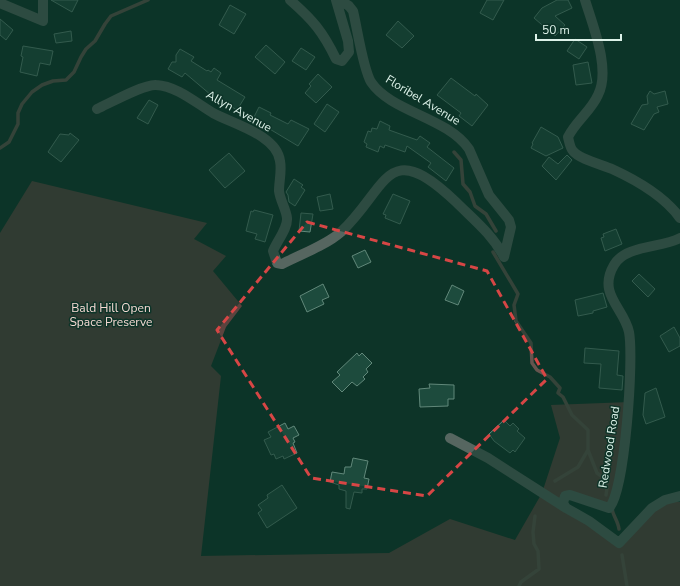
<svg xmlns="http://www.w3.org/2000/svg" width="680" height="586" font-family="'Nunito Sans',sans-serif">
<rect width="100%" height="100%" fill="#0d3428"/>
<path fill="#5c433e" d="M32,181l175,42 -13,16 32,17 -13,15 29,35 -16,21 -15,39 10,10 -20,180 188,-3 61,-34 65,21 27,-47 18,-55 -9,-33 79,-3 -21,106 -39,-13 -7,5 54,42 48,-42 15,2v84h-680v-353z"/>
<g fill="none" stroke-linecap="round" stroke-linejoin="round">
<path stroke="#65544e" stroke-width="3.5" d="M0,148l9,-6 9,-18v-11l4,-9 10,-12 10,-7 11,-4 13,-1 8,-8 7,-15 5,-8 9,-8 10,-17 6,-8 37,-16
M454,152l7,8 2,24 7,8 5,14 11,8 10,17
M493,252l25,42 -4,11 2,16 15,22 1,20 5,7 13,7 10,11 -2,5 5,4 9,18 16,15v20l-10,17 -23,14
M588,450l9,23 11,8 -2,14
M612,508c0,6 6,13 7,21
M622,555l5,31
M519,586l2,-4 18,-13 -1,-18 -4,-7 -1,-12 2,-16"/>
</g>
<path fill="#1d4b3d" stroke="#61887a" d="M51,0h27l-6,12z
M487,0h17l-11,20 -13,-7z
M557,0h11l4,8 -17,8 10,9 -10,11 -21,-18 8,-10z
M230,5l16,9 -12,20 -15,-9z
M0,19l13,11 -7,10 -6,-5z
M398,21l16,15 -12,12 -16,-13z
M71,31l1,10 -16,2 -2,-9z
M575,39l12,8 -8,12 -12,-8z
M266,45l19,17 -10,12 -20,-17z
M23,46l30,5 -3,14 -10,-2 -3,13 -17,-4 3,-15 -2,-1z
M301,48l14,9 -9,13 -14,-9z
M180,49l14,8 -3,4 16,10 1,-1 3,2 3,-4 7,5 -4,7 28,17 -8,13 -26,-15 -26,-22 -3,4 -14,-8 4,-7h4v-7z
M588,62l4,21 -16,2 -3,-20z
M318,74l14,13 -16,16 -11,-10 6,-7 -2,-2z
M451,78l24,18 1,-2 12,11 -16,21 -13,-10 2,-3 -24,-18z
M650,91l4,3 11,-3 3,13 -11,3 2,5 -5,2 -10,16 -13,-6 11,-19 6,-1 -1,-8z
M149,100l9,5 -10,19 -11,-6z
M327,104l12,8 -14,20 -11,-8z
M259,107l12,6 -1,2 18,9 3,-4 18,9 -11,17 -45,-27z
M380,121l10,5 -1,4 28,10 3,-4 10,7 -3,4 27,21 -8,13 -18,-14 3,-4 -24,-17 -2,6 -20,-7 -1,3 -4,-2 -2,6 -12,-5 1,-3 -3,-2 4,-11 3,1 1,-4 5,1z
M541,127l17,10 5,11 -17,8 -15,-8 2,-4 -1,-1z
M70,133l9,7 -18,22 -13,-10 12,-18 9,1z
M229,153l16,18 -20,17 -16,-18z
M567,155l5,5 -16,20 -14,-14 7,-9 9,7z
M294,179l9,6 -2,2 4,3 -10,16 -6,-4 -1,-7 -2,-3z
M330,194l3,15 -13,2 -3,-14z
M393,194l17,7 -10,23 -15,-6 1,-3 -3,-1z
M254,210l19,5 -8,27 -10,-3 2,-5 -11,-3 5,-20 2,1z
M301,213l12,1 -3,18 -11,-1z
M616,229l6,15 -17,7 -4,-13 3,-1 -1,-3z
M365,250l6,12 -13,6 -6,-12z
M639,274l16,15 -7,8 -16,-16z
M323,284l6,13 -7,3 2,4 -17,8 -7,-16z
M452,285l12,6 -6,14 -13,-5z
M603,293l4,14 -14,4v2l-15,3 -3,-16z
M674,327l6,11v8l-11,6 -9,-16z
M585,348l34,3 -2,24 6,1 -1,14 -23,-2 2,-24 -17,-1z
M357,353l2,3 3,-3 10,10 -6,6 2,3 -5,5 2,2 -8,7 -5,-4 -10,10 -10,-10 8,-7 -3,-3z
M429,384l25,1v14h-6v7l-28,1 -1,-18 11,-1z
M656,388l9,29 -19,7 -3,-9 2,-22z
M504,420l6,6 3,-3 6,6 -2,2 8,7 -10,14 -2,-2 -3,3 -16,-12 -5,-7z
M285,423l3,6 6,-3 5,9 -6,3 2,4 -2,1 4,10 -13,6 -1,-3 -7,3 -2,-5 -3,1 -7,-15 7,-3 -3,-5z
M353,458l15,3 -4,17 5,1 -2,10h-5v4l-8,-1 -4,17 -4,-1v-17l-7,-2v-4l-9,-3 2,-10 12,2 1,-7h6z
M282,485l15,23 -30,20 -9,-15 4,-3 -4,-5 10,-7 -1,-3z"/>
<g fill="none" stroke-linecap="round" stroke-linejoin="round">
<path stroke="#566660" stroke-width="10" d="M290,0c23,20 33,32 46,59l6,2 7,-9 -1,-11 -12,-41
M585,0c8,26 26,70 13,95 -7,16 -22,26 -30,42 1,4 2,11 5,14 6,8 30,14 39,18 24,11 53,28 68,49
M0,3l43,18v-21
M97,109c13,-6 47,-25 59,-24 21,1 40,18 57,28 20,11 64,22 67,48 2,10 -1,20 -1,30 1,9 7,18 8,27 1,10 -10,23 -14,33l4,12 5,1c19,-10 43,-18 59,-32 47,-44 45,-97 115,-30 17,17 37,33 48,55l7,-30 -2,-7 -20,-25 -20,-46c-22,-32 -78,-37 -98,-67 -8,-13 -14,-55 -18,-71l-4,-5 -9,-6
M680,238c-18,10 -55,7 -66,27 -17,29 10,43 15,67 5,26 -4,160 -20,176l-39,-13 -5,1 -2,7 3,5 23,13 30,22 33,-35 13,-8 15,-4
M450,438l38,20 78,50"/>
</g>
<path d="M0 0H680V586H0ZM307,222l180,49 60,108 -120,117 -116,-18 -94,-148z" fill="#0d3428" fill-opacity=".55" fill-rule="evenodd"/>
<path fill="none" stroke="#d74645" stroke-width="3" stroke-dasharray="8 5" stroke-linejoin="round" d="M307,222l180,49 60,108 -120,117 -116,-18 -94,-148z"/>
<g text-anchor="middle" stroke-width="3" stroke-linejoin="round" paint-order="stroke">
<g font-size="12" fill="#ddf2e9" stroke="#0d3428">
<text transform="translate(423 100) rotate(31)" y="4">Floribel Avenue</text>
<text transform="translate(239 111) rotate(29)" y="4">Allyn Avenue</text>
<text transform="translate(609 447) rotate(-81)" y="4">Redwood Road</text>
</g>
<g font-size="12" fill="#f6d9d3" stroke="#0d3428">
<text x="111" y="312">Bald Hill Open<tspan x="111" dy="14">Space Preserve</tspan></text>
</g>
</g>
<path d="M536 34v6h85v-6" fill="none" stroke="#ddf2e9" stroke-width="2"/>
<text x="542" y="34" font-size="12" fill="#ddf2e9" stroke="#0d3428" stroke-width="3" paint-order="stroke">50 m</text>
</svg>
